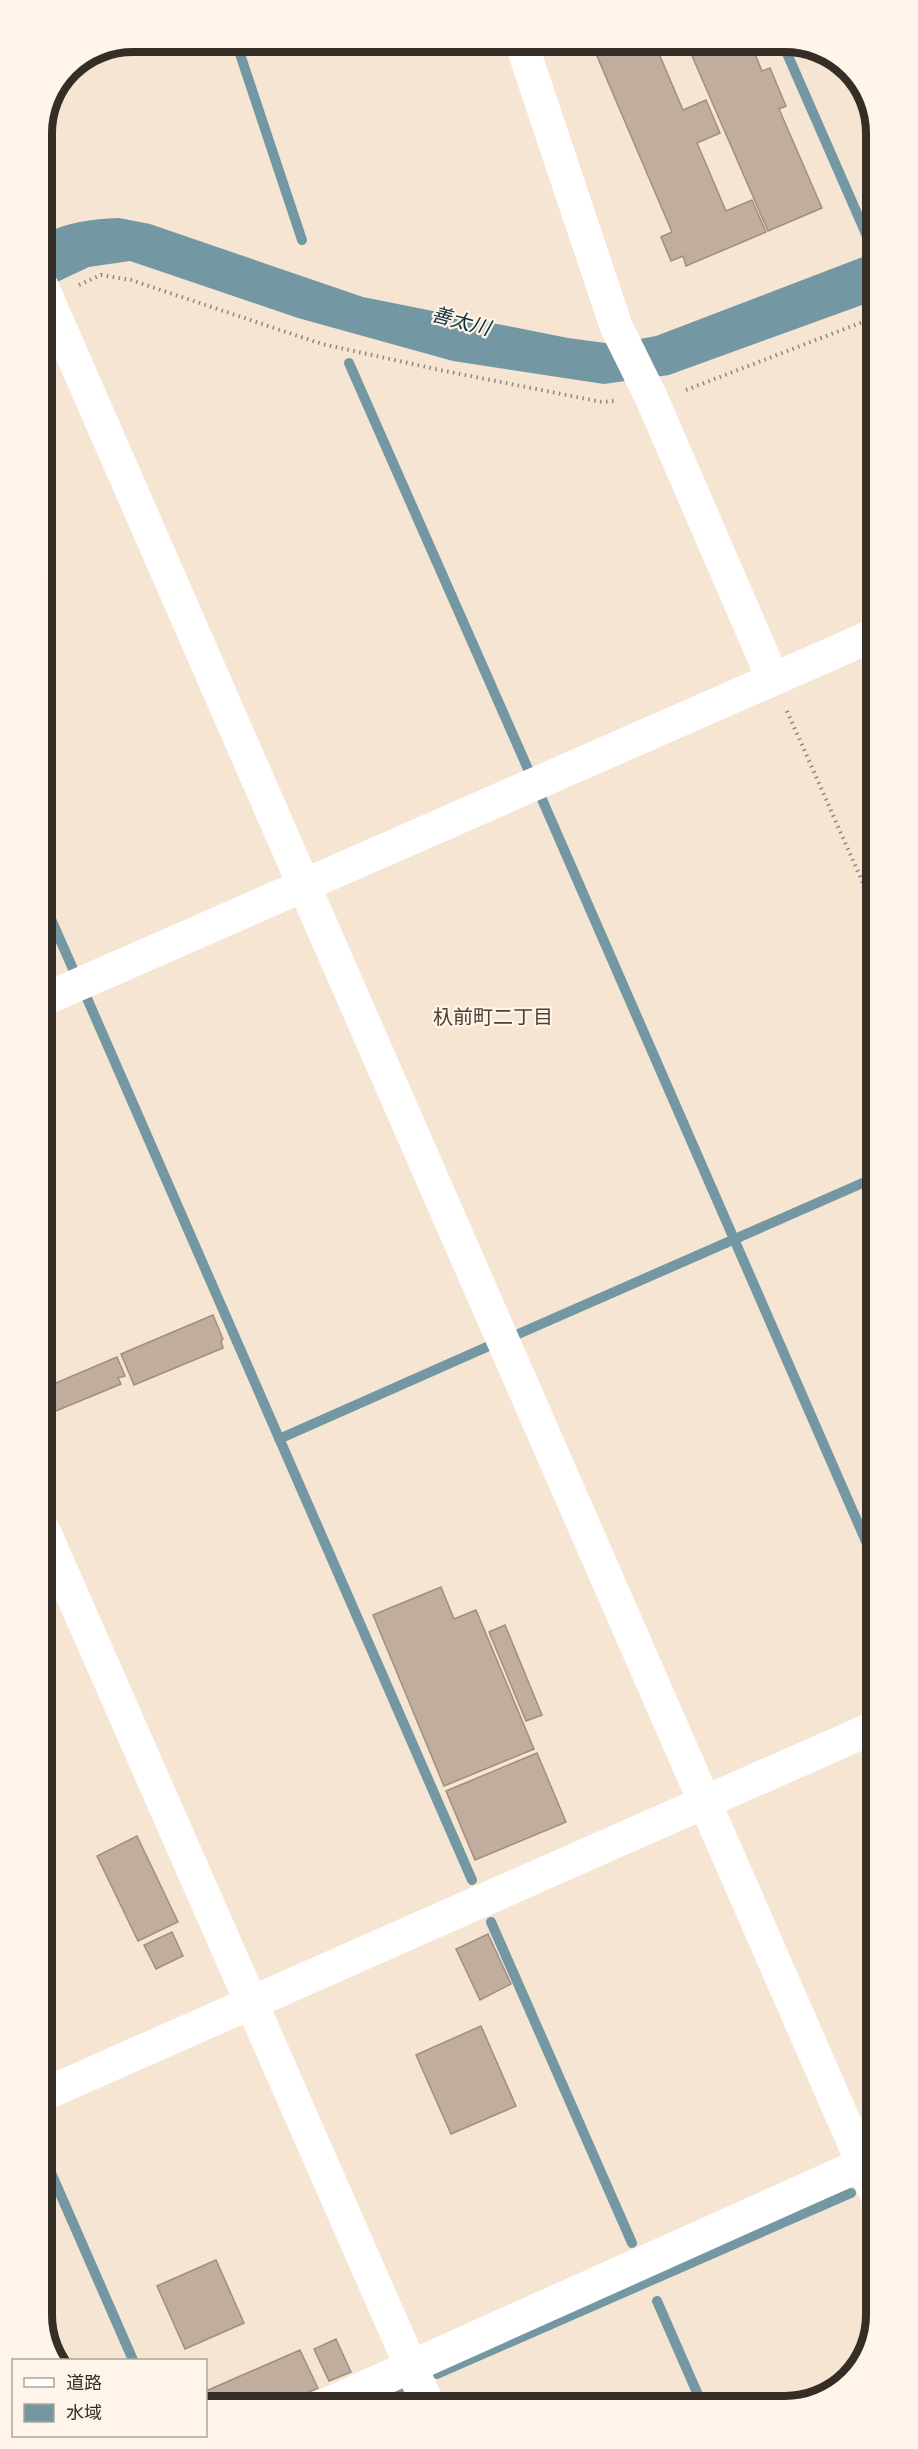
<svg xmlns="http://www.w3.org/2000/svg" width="918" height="2449" font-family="'IBM Plex Serif','Noto Sans JP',serif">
<rect width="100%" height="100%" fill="#f6e5d3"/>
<path fill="#7398a3" d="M119,218l31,6 213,73 205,41 45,6 43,-8 217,-83v48l-204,74 -65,9 -151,-23 -155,-43 -168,-57 -41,6 -47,22v-54c25,-13 49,-16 77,-17z"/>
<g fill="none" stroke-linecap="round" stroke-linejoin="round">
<path stroke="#7398a3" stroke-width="10" d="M236,42l66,198
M782,42l88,201
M349,363l179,406
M541,797l334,765
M43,901l30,68
M86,996l386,884
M516,1335l358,-157
M279,1439l210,-93
M491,1922l141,321
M45,2159l88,201
M657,2301l45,103
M437,2374l414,-181
M364,2406l37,-16"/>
</g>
<path fill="#c0ad9e" stroke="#a18e7f" stroke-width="1.5" d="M591,42h63l29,68 23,-10 14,33 -23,10 29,68 26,-11 14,32 -80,34 -3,-10 -12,5 -10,-24 11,-5z
M686,42h64l12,29 8,-3 16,38 -7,3 43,99 -54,23z
M213,1315l10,24 -2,2 2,7 -89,37 -13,-31z
M117,1357l8,19 -7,2 3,6 -77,32v-28z
M441,1587l13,32 22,-9 58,139 -90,37 -71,-171z
M505,1625l37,90 -16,6 -37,-89z
M537,1753l29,69 -91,38 -29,-69z
M137,1836l41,86 -40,19 -41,-85z
M172,1932l11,24 -27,13 -12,-24z
M488,1934l23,50 -31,16 -24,-51z
M481,2026l35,80 -65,28 -35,-79z
M216,2260l28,63 -59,26 -28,-63z
M336,2339l15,33 -22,9 -15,-32z
M300,2350l18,38 -42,18h-66l-4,-15z"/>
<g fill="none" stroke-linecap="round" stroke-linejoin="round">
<path stroke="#928679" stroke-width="4" stroke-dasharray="1.5 4.5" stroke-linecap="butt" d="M79,285l22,-10 30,5 191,64 118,26 162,32 12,-1
M686,390l187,-72
M787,711l87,197"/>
<path stroke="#fff" stroke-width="33" d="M521,42l95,284 35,71 122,282
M42,286l834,1908
M43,1000l831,-365
M44,1531l384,874
M45,2094l830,-367
M323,2406l553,-248"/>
</g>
<g text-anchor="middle" stroke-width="4.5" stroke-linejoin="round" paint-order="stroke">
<g font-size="20" font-style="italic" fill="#0b303a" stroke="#fef4e9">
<text transform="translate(461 321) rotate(15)" y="7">善太川</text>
</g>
<g font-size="20" fill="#4e4131" stroke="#fef4e9">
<text x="493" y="1024">杁前町二丁目</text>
</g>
</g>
<path d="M0 0H918V2449H0ZM133 52H785A81 81 0 0 1 866 133V2315A81 81 0 0 1 785 2396H133A81 81 0 0 1 52 2315V133A81 81 0 0 1 133 52Z" fill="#fef4e9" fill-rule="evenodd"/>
<path fill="none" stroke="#342e26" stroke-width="8" d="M133 52H785A81 81 0 0 1 866 133V2315A81 81 0 0 1 785 2396H133A81 81 0 0 1 52 2315V133A81 81 0 0 1 133 52Z"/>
<rect x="12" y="2359" width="195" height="78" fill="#fef4e9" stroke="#ada59b" stroke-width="1.5"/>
<rect x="24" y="2378" width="30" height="9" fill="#ffffff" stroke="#ada59b" stroke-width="1.5"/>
<text x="66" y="2389" font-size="18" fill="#342e26">道路</text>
<rect x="24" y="2404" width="30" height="18" fill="#7398a3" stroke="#ada59b" stroke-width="1.5"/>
<text x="66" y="2419" font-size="18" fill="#342e26">水域</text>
</svg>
